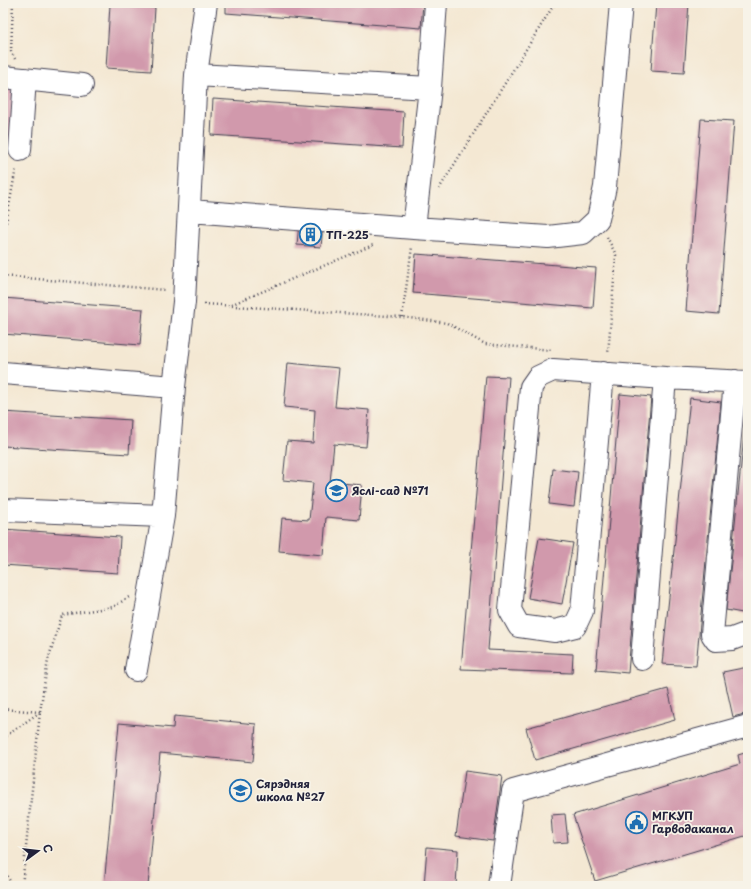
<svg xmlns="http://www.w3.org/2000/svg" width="751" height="889" font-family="'Playpen Sans',sans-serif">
<rect width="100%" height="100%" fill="#f7f3e8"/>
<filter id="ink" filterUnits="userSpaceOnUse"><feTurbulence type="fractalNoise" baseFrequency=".025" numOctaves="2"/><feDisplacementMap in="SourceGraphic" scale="8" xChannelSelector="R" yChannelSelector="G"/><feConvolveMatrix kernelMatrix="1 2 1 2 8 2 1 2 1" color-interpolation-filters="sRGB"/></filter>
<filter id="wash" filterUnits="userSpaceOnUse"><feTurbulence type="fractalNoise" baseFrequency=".012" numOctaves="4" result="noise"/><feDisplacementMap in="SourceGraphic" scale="16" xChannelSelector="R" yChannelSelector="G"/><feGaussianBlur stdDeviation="0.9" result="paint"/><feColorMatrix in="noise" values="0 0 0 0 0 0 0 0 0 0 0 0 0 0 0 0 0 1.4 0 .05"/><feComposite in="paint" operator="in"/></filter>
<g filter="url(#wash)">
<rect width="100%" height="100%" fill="#f4e8d3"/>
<g id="blocks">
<path fill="#d199ac" d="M226,3h197l-2,25 -195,-15z
M656,3h33l-5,70 -33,-2z
M110,5l45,3 -4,63 -45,-3z
M3,83l13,1 -6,66h-7z
M213,99l191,13 -2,36 -191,-13z
M701,119l33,2 -15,193 -33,-3z
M299,224l24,2 -2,21 -24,-2z
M416,254l180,14 -3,40 -180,-15z
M3,298l140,11 -3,36 -137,-11z
M288,363l51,5 -4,39 34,3 -3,37 -32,-3 -4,38 32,3 -3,35 -33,-3 -3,38 -44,-4 3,-33 27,2 4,-37 -30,-3 4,-39 26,2 2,-33 -31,-3z
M486,376l23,1 -21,273 85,4 -1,19 -111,-4z
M620,394l31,3 -23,276 -32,-3z
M690,398l31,4 -25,264 -34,-2z
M747,407h1v207l-22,-4z
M3,412l128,8 -2,34 -126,-8z
M553,469l25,3 -4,35 -25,-3z
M3,529l117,8 -2,36 -115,-8z
M539,538l34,5 -11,61 -34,-6z
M748,667v46l-15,4 -10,-45z
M668,689l7,31 -140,40 -9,-32z
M174,716l82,8 -3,38 -93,-9 -12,133h-44l15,-163 54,5z
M748,752v83l-153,46 -22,-66 167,-51 -2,-9z
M465,771l37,5 -9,65 -37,-5z
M565,814l3,28 -15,1 -2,-28z
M427,847l31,3 -2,36h-32z"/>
</g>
</g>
<g filter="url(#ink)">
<use href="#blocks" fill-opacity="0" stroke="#424052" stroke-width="1"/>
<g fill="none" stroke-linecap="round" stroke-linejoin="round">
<defs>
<path id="minor" d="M196,75l234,13
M3,77l79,8
M20,150l5,-71
M190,211l224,17 16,-140 6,-85
M414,228l134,9 35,-4 15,-14 7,-32 16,-184
M3,373l171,14
M603,373l-21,238 -7,15 -20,5 -36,-5 -9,-16 21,-223 7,-10 15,-7 112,8 83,4
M735,381l-23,253 4,6 16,-1 16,-6
M3,510l160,6
M642,659l23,-281
M136,670l27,-154 11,-129 10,-85 12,-227 10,-72
M499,886l14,-95 235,-65"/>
</defs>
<use href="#minor" stroke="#424052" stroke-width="24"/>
<path stroke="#424052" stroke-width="2.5" stroke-dasharray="1 3" stroke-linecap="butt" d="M13,3l-2,48 4,8
M439,189l116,-186
M3,225l3,-2 10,-55
M607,237l9,18 -8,99
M3,276l162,14
M204,304l198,13 45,6 38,21 67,6
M228,306l145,-61
M402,317l10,-70
M3,709l37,3
M3,738l37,-26
M3,869l10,17
M22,886l18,-174 8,-52 14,-45 51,-8 16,-10"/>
<use href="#minor" stroke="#fff" stroke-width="22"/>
</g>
</g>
<defs>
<symbol id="building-ring" viewBox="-11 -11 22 22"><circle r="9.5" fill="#f7f3e8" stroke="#1f6fb2" stroke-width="1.5"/><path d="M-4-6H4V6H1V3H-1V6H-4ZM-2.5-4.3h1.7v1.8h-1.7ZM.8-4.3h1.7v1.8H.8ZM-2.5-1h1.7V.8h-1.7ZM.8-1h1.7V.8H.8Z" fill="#1f6fb2"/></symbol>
<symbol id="school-ring" viewBox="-11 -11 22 22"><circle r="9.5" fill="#f7f3e8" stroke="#1f6fb2" stroke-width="1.5"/><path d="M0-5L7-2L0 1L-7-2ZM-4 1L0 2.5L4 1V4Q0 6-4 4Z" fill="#1f6fb2"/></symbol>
<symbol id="civic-ring" viewBox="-11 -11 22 22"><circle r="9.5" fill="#f7f3e8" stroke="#1f6fb2" stroke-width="1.5"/><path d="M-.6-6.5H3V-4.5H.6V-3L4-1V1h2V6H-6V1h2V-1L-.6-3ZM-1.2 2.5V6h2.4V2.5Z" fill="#1f6fb2"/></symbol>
</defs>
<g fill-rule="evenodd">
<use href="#building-ring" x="298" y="222" width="25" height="25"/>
<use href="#school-ring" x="324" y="478" width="25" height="25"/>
<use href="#school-ring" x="228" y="778" width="25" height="25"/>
<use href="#civic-ring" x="624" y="810" width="25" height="25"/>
</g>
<g text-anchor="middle" stroke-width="3.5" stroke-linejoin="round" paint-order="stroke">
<g font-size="11" font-weight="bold" fill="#22223b" stroke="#f7f3e8" text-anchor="start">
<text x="326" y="239">ТП-225</text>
<text x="352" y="495">Яслі-сад №71</text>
<text x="256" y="788">Сярэдняя<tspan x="256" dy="13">школа №27</tspan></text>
<text x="652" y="820">МГКУП<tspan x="652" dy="13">Гарводаканал</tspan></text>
</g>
</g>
<rect width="751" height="889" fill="none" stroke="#f7f3e8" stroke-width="16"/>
<g transform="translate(38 851) rotate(75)" stroke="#f7f3e8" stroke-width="3" paint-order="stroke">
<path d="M0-3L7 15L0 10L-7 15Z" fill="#22223b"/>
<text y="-6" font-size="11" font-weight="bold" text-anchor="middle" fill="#22223b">С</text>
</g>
</svg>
